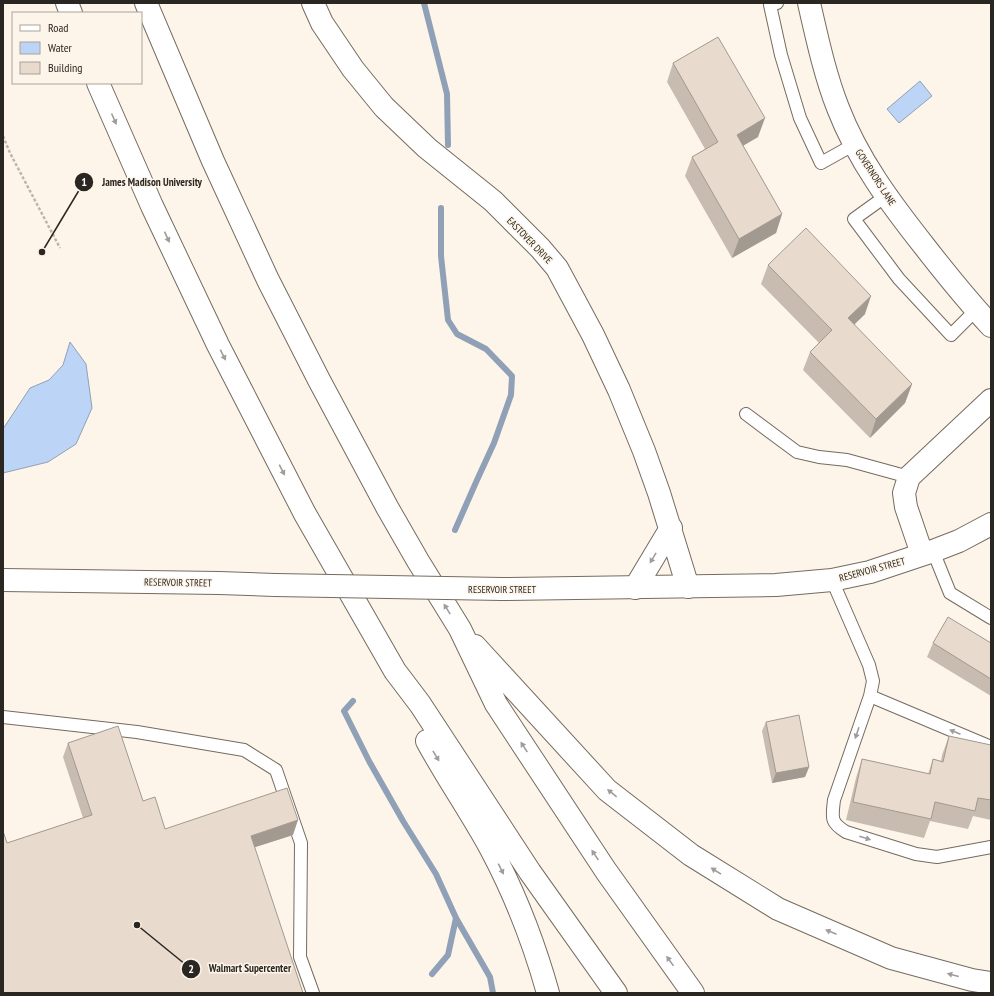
<svg xmlns="http://www.w3.org/2000/svg" width="994" height="996" font-family="'PT Sans Narrow',sans-serif">
<rect width="100%" height="100%" fill="#fef5ea"/>
<path fill="#bcd5f6" stroke="#90a0b6" d="M920,81l12,15 -33,27 -12,-14z
M70,342l16,22 6,44 -16,36 -28,18 -45,11v-44l27,-41 19,-8 14,-15z"/>
<g fill="none" stroke-linecap="round" stroke-linejoin="round">
<path stroke="#90a0b6" stroke-width="6" d="M424,3l23,91 1,51
M441,208v48l7,64 9,14 29,15 26,27 -1,19 -17,48 -17,37 -22,50
M353,701l-9,10 25,50 34,60 33,53 20,44 34,59 3,16
M432,974l16,-19 8,-37"/>
<defs>
<path id="service" d="M777,3l-7,2 11,50 19,63 21,45 34,-19
M886,196l-32,23 45,60 52,56 25,-25
M746,414l51,38 22,5 28,3 62,17
M933,551l17,42 41,25
M832,580l37,85 4,16 -3,15 -36,104c-2,18 -4,22 12,32l70,22 21,3 54,-10
M870,696l121,51
M3,717l134,15 107,18 32,20 25,73 -1,114 13,36"/>
<path id="minor" d="M809,3c8,35 16,72 29,105 20,52 53,96 87,139 21,27 43,54 66,79
M922,554l-16,-47 -2,-14 5,-16 82,-77"/>
<path id="tertiary" d="M313,3l9,20 31,46 31,38 43,41 66,53 47,47 17,20 36,67 26,55 25,61 15,42 29,94
M635,588l36,-60"/>
<path id="secondary" d="M3,580l216,3 56,2
M502,589l274,-4 56,-5 38,-8 63,-21 26,-10 32,-17"/>
<path id="motorway" d="M67,3l4,10
M146,3l67,158 55,119 51,100 68,127 31,54 42,68 36,75 110,167 87,122
M98,83l54,123 66,139 87,169 90,157 25,33 110,168 86,121
M475,646l132,144 84,65 87,54 113,49 81,22 19,3
M427,741c20,37 44,71 64,108 24,45 43,94 57,144"/>
</defs>
<use href="#service" stroke="#756b5f" stroke-width="14"/>
<use href="#minor" stroke="#756b5f" stroke-width="24"/>
<use href="#tertiary" stroke="#756b5f" stroke-width="24"/>
<use href="#secondary" stroke="#756b5f" stroke-width="24"/>
<use href="#motorway" stroke="#756b5f" stroke-width="24"/>
<path stroke="#beb6ad" stroke-width="2.5" stroke-dasharray="3 2" stroke-linecap="butt" d="M3,136l7,17 50,95"/>
<use href="#service" stroke="#fff" stroke-width="12"/>
<use href="#minor" stroke="#fff" stroke-width="22"/>
<use href="#tertiary" stroke="#fff" stroke-width="22"/>
<use href="#secondary" stroke="#fff" stroke-width="22"/>
<use href="#motorway" stroke="#fff" stroke-width="22"/>
<defs>
<path id="secondary-bridge" d="M275,585l227,4"/>
</defs>
<use href="#secondary-bridge" stroke="#756b5f" stroke-width="24" stroke-linecap="butt"/>
<use href="#secondary-bridge" stroke="#fff" stroke-width="22"/>
</g>
<path fill="#c8bcb1" d="M673,63l85,74 -15,9 39,68 -6,19 -44,25 -47,-82 7,-19 13,-8 -38,-67z
M768,265l97,49 -11,11 58,59 -7,19 -35,35 -67,-68 7,-18 9,-9 -58,-59z
M933,643h58v53l-64,-39z
M766,722l43,45 -4,10 -33,6 -10,-52z
M949,736l42,9v75l-18,-4 -5,13 -38,-8 -6,17 -78,-18 10,-42 6,-19 66,15 5,-15 8,2 1,-6z
M68,743l75,58 22,28 128,6 -38,12 -248,-4 76,-25 -20,-61z"/>
<path fill="#a29990" d="M765,118l-7,19 -28,16 7,-18z
M782,214l-6,19 -44,25 7,-19z
M871,296l-6,18 -24,23 7,-19z
M912,384l-7,19 -35,35 6,-19z
M809,767l-4,10 -33,6 4,-10z
M298,820l-5,15 -47,15 5,-14z"/>
<path fill="#e8dbce" stroke="#a29990" d="M718,37l47,81 -28,17 45,79 -43,25 -47,-82 26,-15 -45,-79z
M806,228l65,68 -23,22 64,66 -36,35 -66,-67 22,-22 -64,-65z
M948,617l43,26v36l-58,-36z
M799,715l10,52 -33,6 -10,-51z
M118,726l25,75 12,-4 10,32 122,-41 11,32 -47,16 52,157h-300v-162l4,12 85,-28 -24,-72z
M949,736l42,9v55l-13,-2 -3,13 -40,-9 -4,17 -78,-17 9,-43 68,15 3,-15 10,3z"/>
<defs><path id="oneway-solid" d="M-6-.8H1V-3.2L6.5 0L1 3.2V.8H-6Z"/></defs>
<g fill="#9f9d9b">
<use href="#oneway-solid" transform="translate(114 119) rotate(66)"/>
<use href="#oneway-solid" transform="translate(167 237) rotate(65)"/>
<use href="#oneway-solid" transform="translate(223 355) rotate(63)"/>
<use href="#oneway-solid" transform="translate(282 470) rotate(63)"/>
<use href="#oneway-solid" transform="translate(653 558) rotate(121)"/>
<use href="#oneway-solid" transform="translate(447 609) rotate(-122)"/>
<use href="#oneway-solid" transform="translate(955 732) rotate(-157)"/>
<use href="#oneway-solid" transform="translate(857 733) rotate(109)"/>
<use href="#oneway-solid" transform="translate(524 747) rotate(-123)"/>
<use href="#oneway-solid" transform="translate(436 756) rotate(59)"/>
<use href="#oneway-solid" transform="translate(612 793) rotate(-141)"/>
<use href="#oneway-solid" transform="translate(865 838) rotate(17)"/>
<use href="#oneway-solid" transform="translate(595 855) rotate(-124)"/>
<use href="#oneway-solid" transform="translate(501 869) rotate(63)"/>
<use href="#oneway-solid" transform="translate(716 871) rotate(-148)"/>
<use href="#oneway-solid" transform="translate(831 932) rotate(-157)"/>
<use href="#oneway-solid" transform="translate(670 961) rotate(-126)"/>
<use href="#oneway-solid" transform="translate(953 975) rotate(-165)"/>
</g>
<g text-anchor="middle" stroke-width="3" stroke-linejoin="round" paint-order="stroke">
<g font-size="10" fill="#2a2621" stroke="#fef5ea">
<text transform="translate(876 177) rotate(57)" y="4">GOVERNORS LANE</text>
<text transform="translate(530 240) rotate(46)" y="4">EASTOVER DRIVE</text>
<text transform="translate(872 569) rotate(-15)" y="4">RESERVOIR STREET</text>
<text transform="translate(178 582) rotate(1)" y="4">RESERVOIR STREET</text>
<text x="502" y="593">RESERVOIR STREET</text>
</g>
</g>
<path fill="none" stroke="#2a2621" stroke-width="1.5" d="M42 252L84 182M137 925L191 969"/>
<g fill="#2a2621" stroke="#fef5ea" stroke-width="1.5">
<circle cx="42" cy="252" r="4"/>
<circle cx="137" cy="925" r="4"/>
<circle cx="84" cy="182" r="10"/>
<circle cx="191" cy="969" r="10"/>
</g>
<g font-size="12" text-anchor="middle" font-weight="bold" fill="#fff">
<text x="84" y="186">1</text>
<text x="191" y="973">2</text>
</g>
<g font-size="11" text-anchor="middle" font-weight="bold" fill="#2a2621" stroke="#fef5ea" stroke-width="3" stroke-linejoin="round" paint-order="stroke">
<text x="152" y="186">James Madison University</text>
<text x="250" y="972">Walmart Supercenter</text>
</g>
<rect width="994" height="996" fill="none" stroke="#2a2621" stroke-width="8"/>
<rect x="12" y="12" width="130" height="72" fill="#fef5ea" stroke="#a9a29a"/>
<rect x="20" y="25" width="20" height="6" fill="#ffffff" stroke="#a9a29a"/>
<text x="48" y="32" font-size="12" fill="#2a2621">Road</text>
<rect x="20" y="42" width="20" height="12" fill="#bcd5f6" stroke="#a9a29a"/>
<text x="48" y="52" font-size="12" fill="#2a2621">Water</text>
<rect x="20" y="62" width="20" height="12" fill="#e8dbce" stroke="#a9a29a"/>
<text x="48" y="72" font-size="12" fill="#2a2621">Building</text>
</svg>
